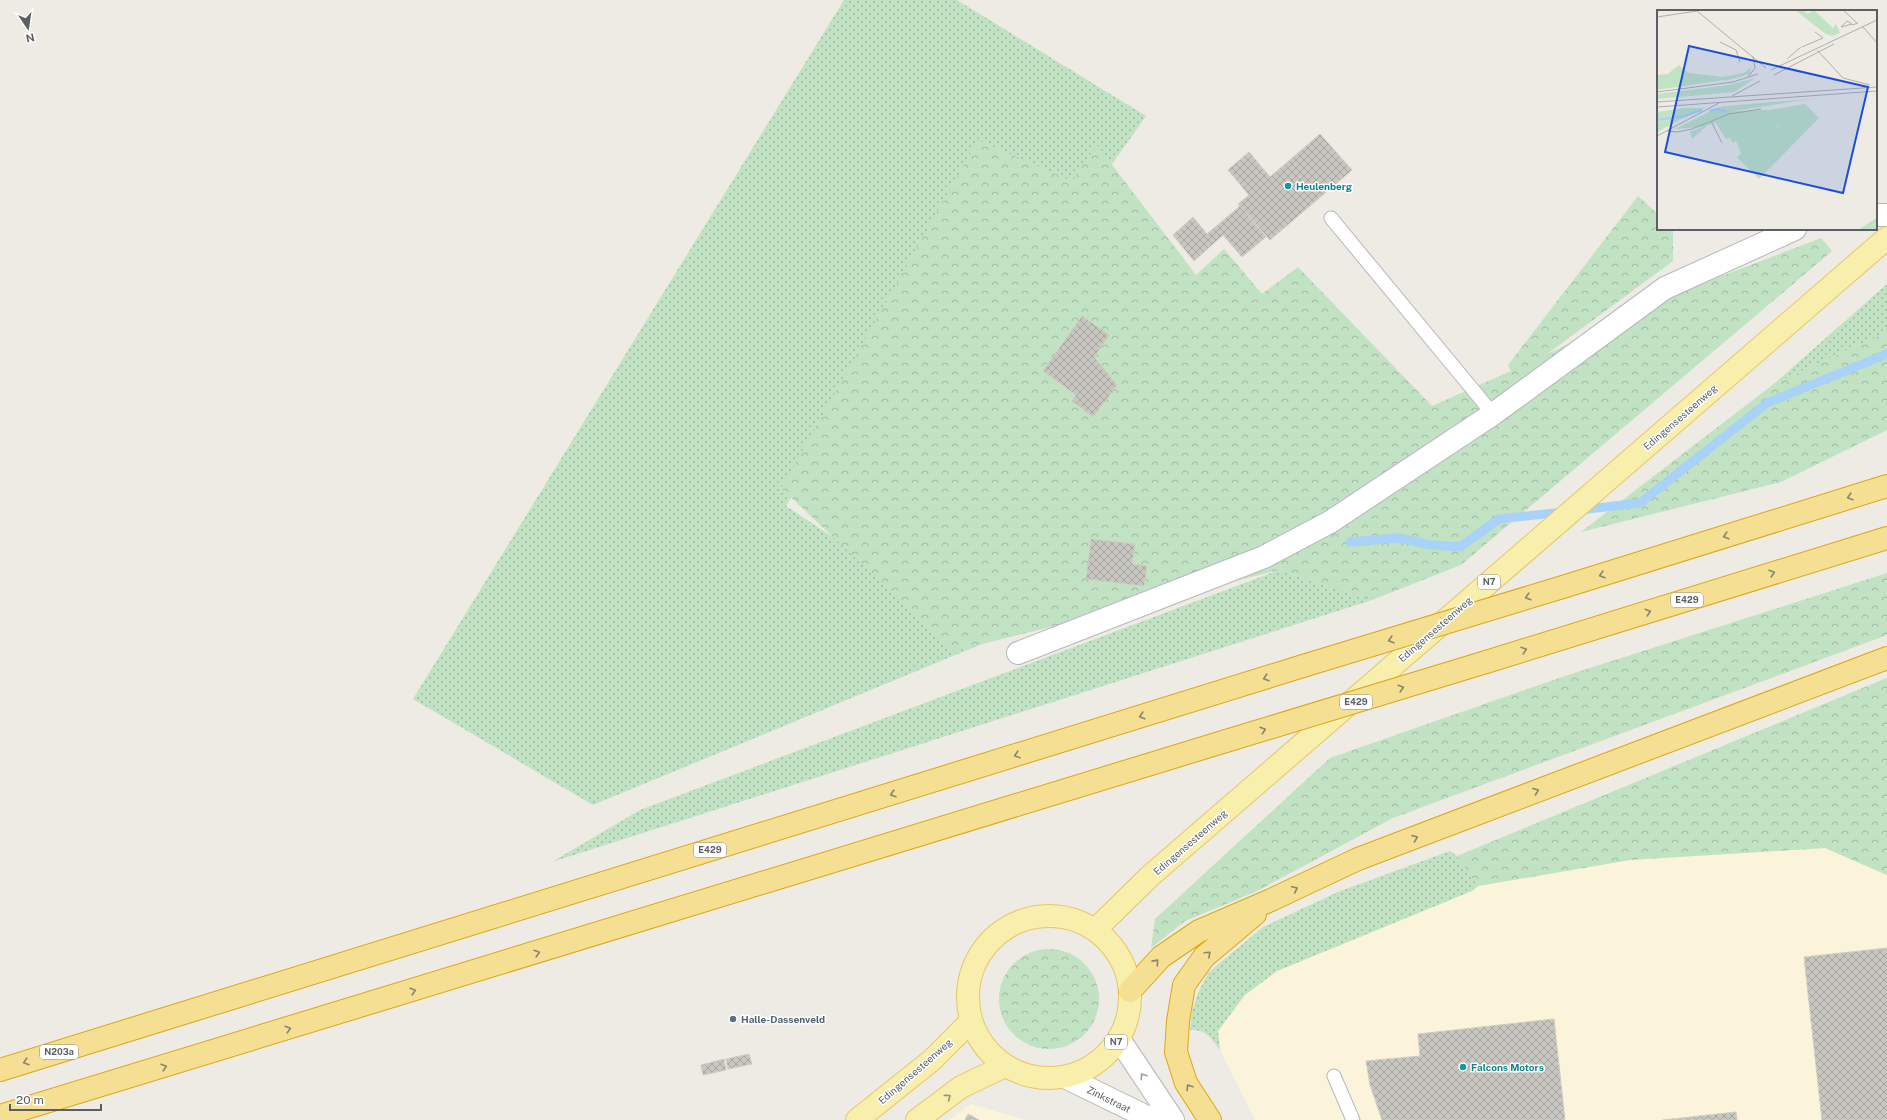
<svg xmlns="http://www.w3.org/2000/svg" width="1887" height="1120" font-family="'Public Sans',sans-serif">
<defs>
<pattern id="grass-dots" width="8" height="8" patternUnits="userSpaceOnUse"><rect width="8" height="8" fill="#c1e2c3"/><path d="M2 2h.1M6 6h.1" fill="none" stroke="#a0baa2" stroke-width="1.8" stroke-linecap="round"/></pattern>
<pattern id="forest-crowns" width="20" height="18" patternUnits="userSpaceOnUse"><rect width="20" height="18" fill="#c1e2c3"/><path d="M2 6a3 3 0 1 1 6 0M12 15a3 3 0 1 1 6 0" fill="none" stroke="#a0baa2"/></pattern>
<pattern id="building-cross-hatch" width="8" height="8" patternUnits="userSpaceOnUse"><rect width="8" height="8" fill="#c8c6c0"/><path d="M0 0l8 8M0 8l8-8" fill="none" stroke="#a5a49f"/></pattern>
</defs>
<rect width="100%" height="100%" fill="#edebe3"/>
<path fill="#fbf4da" d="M1825,848l62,27v245h-632l-35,-70 -2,-19 27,-36 32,-24 195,-80 6,-5 152,-26z
M971,1104l54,16h-76z"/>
<path fill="url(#grass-dots)" d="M844,0h113l189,116 -65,92 -91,-45 -204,343 203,135 -396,164 -180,-106z
M1887,284v48l-112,51z
M1279,570l93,30 -820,262 88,-52z
M1450,851l7,5 21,30 -6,5 -195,80 -32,24 -27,36 2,19c-9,-12 -14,-21 -30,-20l2,-19 6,-18 10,-20 55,-46 75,-35z"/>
<path fill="url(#forest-crowns)" d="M978,140l94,41 25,-36 99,130 28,-26 38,45 36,-27 134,139 79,-35 -3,-6 130,-169 20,18v15h15v32l-126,93 146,-67 128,-49 11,13 -371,314 -89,35 -93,-30 -325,81 -173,-163z
M1887,332v98l-106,52 -200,50 194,-149z
M1887,573v62l-494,183 -138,74 -70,29 -34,27 4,-29 175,-161 232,-81z
M1887,678v197l-62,-27 -195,12 -152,26 -21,-30z
M999 999a50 50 0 1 1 100 0a50 50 0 1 1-100 0Z"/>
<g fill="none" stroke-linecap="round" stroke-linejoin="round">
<path stroke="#a8d2f8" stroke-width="9" d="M1579,510l61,-7 127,-100 120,-49
M1350,542l49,-4 31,7 30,2 39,-28 65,-7"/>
</g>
<path fill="url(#building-cross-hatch)" stroke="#d1cdc2" d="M1320,134l32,36 -82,70 -32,-36 11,-9 -21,-25 21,-18 21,25z
M1240,206l26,31 -24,20 -19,-22 -29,26 -21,-26 20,-18 14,17z
M1082,316l27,19 -15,22 23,28 -24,32 -21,-16 4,-6 -33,-24z
M1091,539l44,5 -3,20 15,2 -3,20 -58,-7z
M1887,948v172h-65l-18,-163z
M1554,1019l11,101h-183l-12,-35 -4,-24 54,-5 -2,-22z
M749,1054l3,10 -24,5 -2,-10z
M724,1059l2,11 -23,5 -2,-10z
M1736,1112l1,8h-74z
M968,1114l11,6h-14z"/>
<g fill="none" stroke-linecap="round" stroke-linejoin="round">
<defs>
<path id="lane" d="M1331,218l162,196
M1334,1076l19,44"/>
<path id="street" d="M1876,215h11
M1018,653l246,-96 66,-35 163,-108 172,-126 130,-59
M1119,1039l54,81
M1065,1077l88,43"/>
<path id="primary" d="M968 997a81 81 0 1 1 162 0a81 81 0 1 1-162 0Z
M1095,930l54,-53 738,-639
M857,1120l75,-60 39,-39
M917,1120l44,-33 44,-21"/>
<path id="highway" d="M1566,586l321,-100
M1486,662l401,-124
M1130,991l31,-34 38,-26 72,-31 87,-41 529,-201
M0,1070l1303,-404
M0,1116l1226,-375
M1210,1120l-24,-37 -10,-31 2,-31 6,-36 20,-28 51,-43"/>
</defs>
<use href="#lane" stroke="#b5b8bc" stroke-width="15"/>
<use href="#street" stroke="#b5b8bc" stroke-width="24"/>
<use href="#primary" stroke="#e6c763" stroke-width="24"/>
<use href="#highway" stroke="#dea612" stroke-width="24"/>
<use href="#lane" stroke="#fff" stroke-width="13"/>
<use href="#street" stroke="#fff" stroke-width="22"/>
<use href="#primary" stroke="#f8efac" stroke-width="22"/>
<use href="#highway" stroke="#f4df92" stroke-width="22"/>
<defs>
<path id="highway-bridge" d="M1303,666l263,-80
M1226,741l260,-79"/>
</defs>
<use href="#highway-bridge" stroke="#dea612" stroke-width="24" stroke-linecap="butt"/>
<use href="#highway-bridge" stroke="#f4df92" stroke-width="22"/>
</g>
<defs><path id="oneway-chevron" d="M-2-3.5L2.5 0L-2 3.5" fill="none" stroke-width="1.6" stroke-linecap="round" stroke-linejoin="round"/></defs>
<g stroke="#898570">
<use href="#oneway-chevron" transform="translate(1850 497) rotate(163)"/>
<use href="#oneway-chevron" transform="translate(1726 536) rotate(163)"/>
<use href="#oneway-chevron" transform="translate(1772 573) rotate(-17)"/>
<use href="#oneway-chevron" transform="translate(1602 575) rotate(163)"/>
<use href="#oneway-chevron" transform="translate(1528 597) rotate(163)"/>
<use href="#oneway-chevron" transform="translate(1648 612) rotate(-17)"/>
<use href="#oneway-chevron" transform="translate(1391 640) rotate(163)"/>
<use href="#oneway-chevron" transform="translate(1524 650) rotate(-17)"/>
<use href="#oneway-chevron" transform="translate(1266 678) rotate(163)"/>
<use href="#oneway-chevron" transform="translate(1401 688) rotate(-17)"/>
<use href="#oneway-chevron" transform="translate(1142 716) rotate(163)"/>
<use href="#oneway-chevron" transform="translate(1263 730) rotate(-17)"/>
<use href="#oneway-chevron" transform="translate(1017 755) rotate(163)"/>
<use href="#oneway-chevron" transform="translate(1536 791) rotate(-21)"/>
<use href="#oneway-chevron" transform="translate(893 794) rotate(163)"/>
<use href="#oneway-chevron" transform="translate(1415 838) rotate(-21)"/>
<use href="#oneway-chevron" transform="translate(1295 889) rotate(-25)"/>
<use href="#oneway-chevron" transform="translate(537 953) rotate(-17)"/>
<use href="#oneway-chevron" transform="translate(1208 954) rotate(-43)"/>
<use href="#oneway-chevron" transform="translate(1156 962) rotate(-48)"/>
<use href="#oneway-chevron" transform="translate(413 991) rotate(-17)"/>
<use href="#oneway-chevron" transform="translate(288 1029) rotate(-17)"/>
<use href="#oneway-chevron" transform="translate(26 1062) rotate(163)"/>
<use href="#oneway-chevron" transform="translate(164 1067) rotate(-17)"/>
<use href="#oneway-chevron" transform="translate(1189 1087) rotate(-122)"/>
</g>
<use stroke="#9d9ea1" href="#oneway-chevron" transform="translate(1143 1076) rotate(-124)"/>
<use stroke="#92917c" href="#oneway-chevron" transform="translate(948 1097) rotate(-37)"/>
<g fill="#0f9aa8" stroke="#fff" stroke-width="1.5">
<circle cx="1288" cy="186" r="4"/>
<circle cx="1463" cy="1067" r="4"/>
</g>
<circle fill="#5c6f8a" stroke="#fff" stroke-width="1.5" cx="733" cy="1019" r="4"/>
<g text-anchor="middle" stroke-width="3" stroke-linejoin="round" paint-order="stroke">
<g fill="#fff" stroke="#8c8e91" stroke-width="1">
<rect x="1478" y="575" width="22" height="14" rx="3"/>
<rect x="1671" y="593" width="32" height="14" rx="3"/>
<rect x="1340" y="695" width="32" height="14" rx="3"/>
<rect x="694" y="843" width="32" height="14" rx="3"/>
<rect x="1105" y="1035" width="22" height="14" rx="3"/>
<rect x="40" y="1045" width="38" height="14" rx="3"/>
</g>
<g font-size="9" font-weight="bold" fill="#5b5e62">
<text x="1489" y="585">N7</text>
<text x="1687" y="603">E429</text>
<text x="1356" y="705">E429</text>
<text x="710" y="853">E429</text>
<text x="1116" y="1045">N7</text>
<text x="59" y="1055">N203a</text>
</g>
<g font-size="10" font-weight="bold" fill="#0d838f" stroke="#fff" text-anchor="start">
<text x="1296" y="190">Heulenberg</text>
<text x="1471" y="1071">Falcons Motors</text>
</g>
<g font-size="10" fill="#5b5e62" stroke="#fff">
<text transform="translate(1680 417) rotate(-41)" y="4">Edingensesteenweg</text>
<text transform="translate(1435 629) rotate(-41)" y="4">Edingensesteenweg</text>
<text transform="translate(1190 842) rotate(-41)" y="4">Edingensesteenweg</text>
<text transform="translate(915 1071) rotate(-41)" y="4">Edingensesteenweg</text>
<text transform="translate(1109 1099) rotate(26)" y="4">Zinkstraat</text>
</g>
<g font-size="10" font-weight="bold" fill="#4e5e75" stroke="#fff" text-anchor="start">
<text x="741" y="1023">Halle-Dassenveld</text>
</g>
</g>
<g transform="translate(1657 10)">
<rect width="220" height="220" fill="#edebe3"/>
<path d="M94,57l-1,7 -26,7 -1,-4 21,-4zM153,89l-75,12 -9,-5zM148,94l14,14 -60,61 -22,-22 8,-7 8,6 27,-28 -16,-17zM26,108l-26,14v-10zM219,208l1,12h-19z" fill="#c1e2c3"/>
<path d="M138,0h8l5,4 6,-4 19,18 3,-4 4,9 -8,3 -6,-2zM22,55l10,8 34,4 1,3 -67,10v-15l11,-1zM98,68l-21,14 -77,7v-5l72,-9zM69,96l9,5 32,-1 13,20 -26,28 -8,-5 -4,2 -6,-14 -3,2 -3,-5 -4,1 -10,-16 -8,2 -16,14 -2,-7 12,-5 -27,2 42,-21zM28,98h20l-21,10 -27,4v-10z" fill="#c1e2c3"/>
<path fill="none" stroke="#a8d2f8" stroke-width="2" d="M52,101l8,-2 10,3M0,110l28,-4 17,-6"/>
<path fill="none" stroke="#afafab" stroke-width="1" d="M186,0l15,14M0,7l40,-6 69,57M195,14l-11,3 6,-6 2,1 4,3 4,-2M206,17l14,16M63,32l16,8 4,12M145,37l21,-9 -8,-6M160,40l26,28 27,7M130,49l14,-12M114,60l106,-50M117,65l60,-31M91,67l7,-9 -2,-12M0,82l76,-10 25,-8M75,86l28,-15M0,92l220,-15M0,97l220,-16M54,111l11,22M10,121l10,1 15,-3 37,-15 32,-5M0,126l62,-33"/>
<path fill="#1d4ed8" fill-opacity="0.15" stroke="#1d4ed8" stroke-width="2" d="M32,36l179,41 -25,106 -178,-41z"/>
<rect width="220" height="220" fill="none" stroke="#5b5e62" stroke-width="2"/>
</g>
<g transform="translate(28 28) rotate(167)" stroke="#ffffff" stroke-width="3" paint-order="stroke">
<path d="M0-3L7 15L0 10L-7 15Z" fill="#5b5e62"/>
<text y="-6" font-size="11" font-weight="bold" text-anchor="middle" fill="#5b5e62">N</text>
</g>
<path d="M10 1104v6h91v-6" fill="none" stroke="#5b5e62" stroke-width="2"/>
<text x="16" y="1104" font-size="12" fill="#5b5e62" stroke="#ffffff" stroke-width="3" paint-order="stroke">20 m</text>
</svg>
